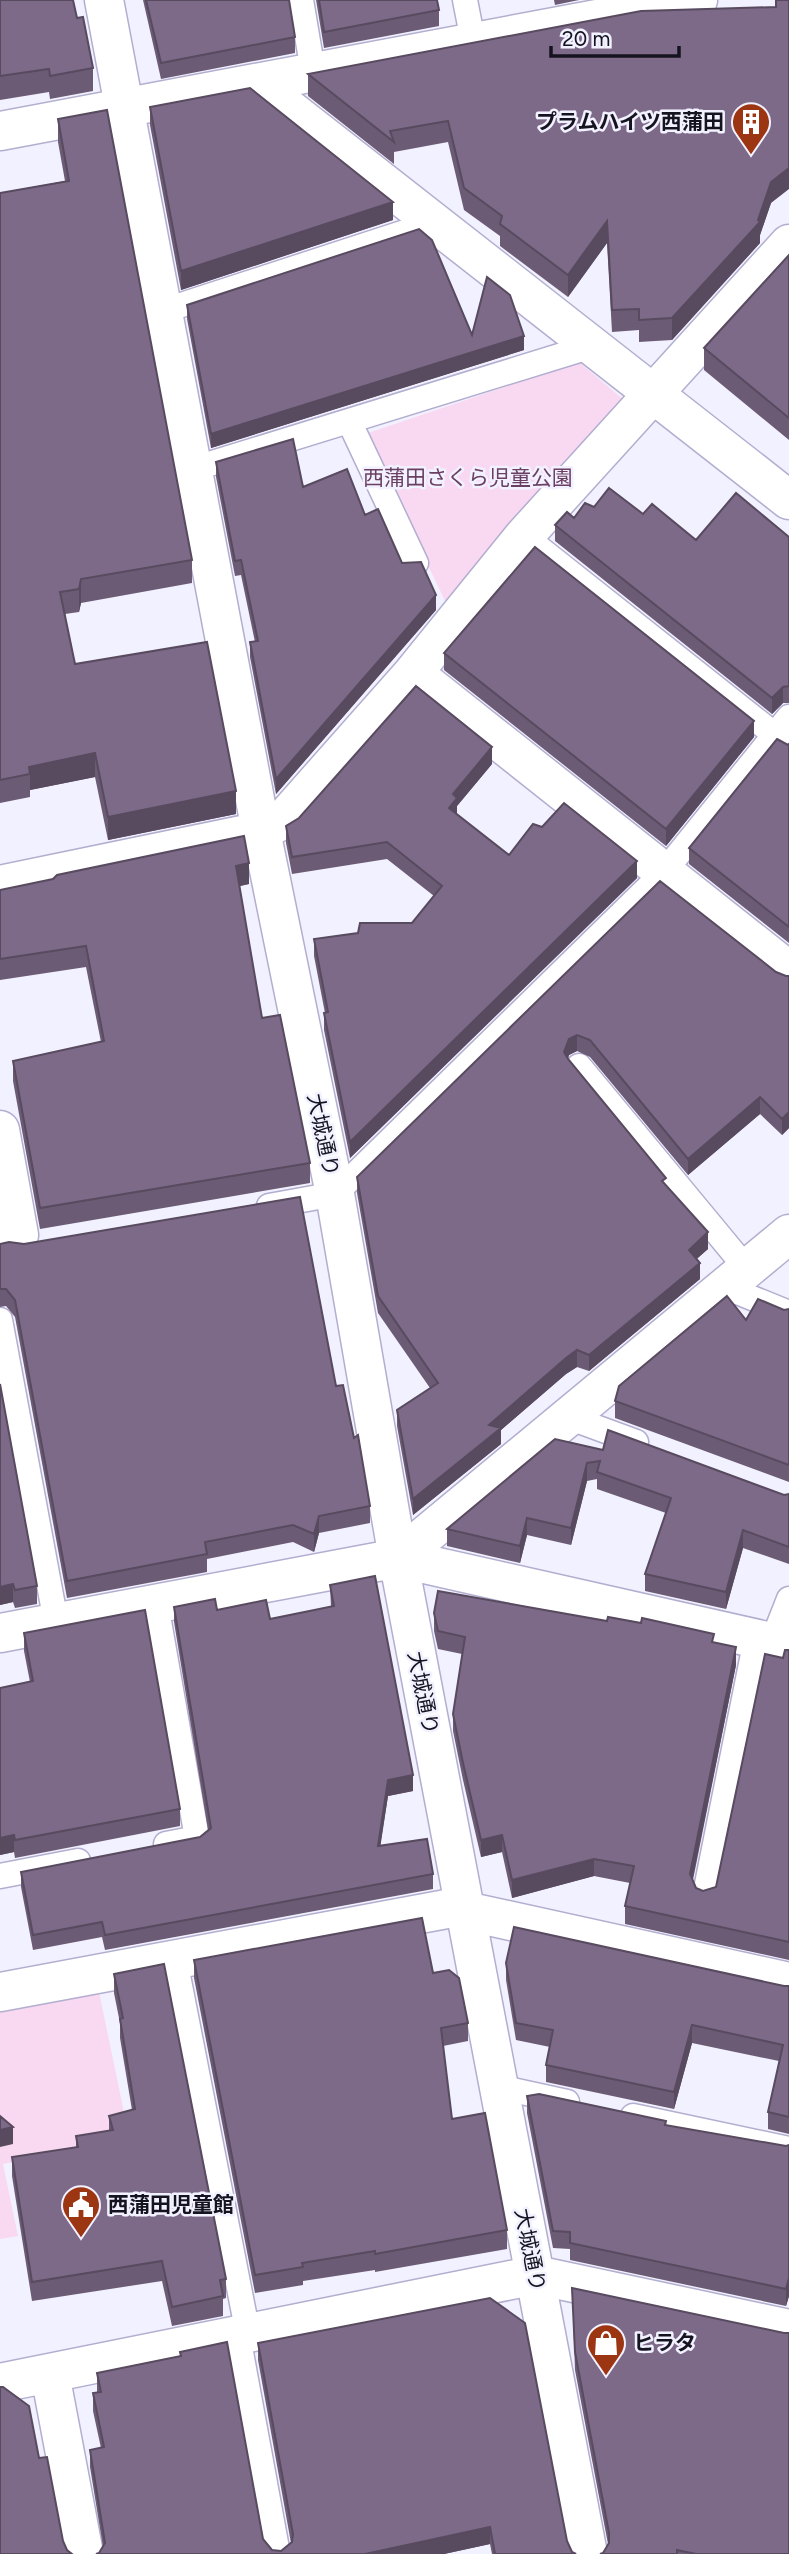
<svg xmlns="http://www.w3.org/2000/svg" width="789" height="2554" font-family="Figtree,'Noto Sans JP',sans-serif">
<rect width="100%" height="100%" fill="#f2f1ff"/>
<path fill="#f9d8f1" d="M579,362l46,39 -177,206 -83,-173z
M97,1982l31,150 -16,10 -109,22 15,72 -18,3v-237z"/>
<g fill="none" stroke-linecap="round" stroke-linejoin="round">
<defs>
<path id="lane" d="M301,0l12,71
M465,0l8,41
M163,311l273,-89
M349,421l67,142
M193,469l402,-124
M524,536l265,210
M579,1066l168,203
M269,1206l66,-12 329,-322 125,-155
M725,1287l64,26
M0,1320l56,302
M568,1417l68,25
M156,1604l41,234 -31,6
M772,1642l17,-43
M0,1876l78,-15
M705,1894l51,-255
M175,1960l73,374
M499,2087l68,15
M633,2116l156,33
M238,2336l40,218"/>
<path id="street" d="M104,0l157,831 74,363 63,364 190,996
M256,83l533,417
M0,131l698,-131
M413,673l376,298
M0,885l261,-54 22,-11 130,-147 111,-137 265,-292
M0,1130l19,105 -19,4
M398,1558l391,88
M0,1633l398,-75 391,-324
M0,1992l452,-84 337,74
M536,2275l253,54
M50,2374l34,180"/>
<path id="secondary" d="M0,2383l536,-108"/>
</defs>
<use href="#lane" stroke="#b2aecf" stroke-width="27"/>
<use href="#street" stroke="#b2aecf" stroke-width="41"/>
<use href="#secondary" stroke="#b2aecf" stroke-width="41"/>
<use href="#lane" stroke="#fff" stroke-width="24"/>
<use href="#street" stroke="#fff" stroke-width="38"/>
<use href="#secondary" stroke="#fff" stroke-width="38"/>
</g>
<path fill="#6c5b75" d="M0,0l77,18 16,50v23l-43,8 -1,-7 -49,8z
M143,0h146l6,37v16l-134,26z
M316,0h121l2,10v16l-115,22z
M554,0h25l-24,5z
M775,0h14l-18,203 -11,32v8l-88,97 -33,2v-12l-27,2 -5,-89 -39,54 -68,-51v-10l-36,-26 -16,-68 -54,10v12l-86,-68v-22l467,-67z
M150,107l243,113 -212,70 -31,-165z
M58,119l134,441v23l-111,20 -2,9 -14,2 10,50 161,150 -128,26 -13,-63 -65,13v7l-30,6v-610l65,-12 -7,-39z
M789,255v185l-85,-70v-22z
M187,305l285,30 52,15 -313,98 -24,-129z
M216,462l87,25 62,28 71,95 -160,184 -26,-137v-15h5l-14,-67 -6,1 -19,-99z
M594,507l49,7 53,26 93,-3v166h-6l-11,11 -217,-173v-16l19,-7z
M444,653l310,84 -88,109 -222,-176z
M789,744v199l-100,-79v-16z
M492,764l-35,42v9l52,40 128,23 -287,280 -26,-128v-17h1l-11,-57v-17l44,-6 54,-10 22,-27 -47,-37 -95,15 -6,-31v-17z
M660,881l116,91 10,4h3v152l-7,7 -22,-21 -72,61 -98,-118 -13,-6 -8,4 -1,4 98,127 42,63 -12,10 4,20 -111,92 -12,-4 -11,7 -65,56v14l-88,71 -16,-89v-16l33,-22 -52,-75 -21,-120v-16z
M249,884l-10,2 23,132 48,145v20l-270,46 -27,-148v-20l88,-19 -15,-75 -86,13v-90z
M0,1244l336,142 18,52 16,68v17l-51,10 -5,19 -21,-10 -86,17v13l-140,26 -52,-281 -9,-11 -6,1z
M789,1309v173l-174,-64v-17l131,-81z
M0,1384l37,202v18l-22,4 -2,-6 -13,3z
M555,1439l229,56 5,-1v70l-46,-16 -17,61 -81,-18v-17l21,-61 -69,-24v-10l-10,2 -16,64 -44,-10 -7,28 -73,-17v-17z
M330,1585l83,206 -25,5 -8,50 53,28v15l-328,61 -3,-13 -69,13 -12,-63v-15l179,-35 8,-7 -34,-208v-15l43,3 53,9 61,-12z
M434,1613l280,30 22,22 -43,215 3,8 7,3 13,-4 67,-229 6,-8v310l-164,-36v-18l5,-23 -36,-7 -82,22 -10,-46 -21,5 -18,-77 -10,-49v-17l9,-60 -24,-5 -4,-18z
M24,1633l156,176v17l-165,32 -1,-6 -14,3v-167l30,-6 -6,-31z
M194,1960l239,13 35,50v18l-25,5 9,73 55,111v19l-132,23v-2l-72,11v4l-48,8 -61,-315z
M506,1963l283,23v148l-21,-5v-17l11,-51 -87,-18 -18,66 -128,-27v-17l4,-18 -34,-7 -10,-60z
M114,1974l112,305v19l-3,1v17l-51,10 -10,-45 -130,20 -20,-125v-19l64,-9v-12l33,-5v-15l23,-6 -12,-72v-15l-6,-30z
M527,2096l139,29 120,21 3,-1v151l-3,10 -216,-46v-11l-17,-1 -26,-135z
M572,2288l212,45 5,221h-189l3,-1 5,-9 -33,-174z
M258,2343l309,198 5,11 4,2h-84l-2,-10 -46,10h-348l3,-1 4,-6 -13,-80v-17l11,-2 -8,-37v-18h4v-20l83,-17v-4l83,187 9,11 9,1 10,-8 -33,-183z"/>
<path fill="#584a5f" d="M789,168v21l-18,14 -11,32v8l-88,97v-22l86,-98 13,-38z
M393,202v18l-212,70v-19z
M607,221v22l-39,54v-22z
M524,336v14l-313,98v-14z
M81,579v24l-2,9v-23z
M436,595v15l-160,184v-15z
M783,687v16l-11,11v-16z
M754,721v16l-88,109v-17z
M492,747v17l-35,42v9l-8,-7 4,-14z
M95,753v24l-65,13v-16l-1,-7z
M236,791v23l-128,26v-23z
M637,861v17l-287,280v-16z
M249,863v21l-13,3v-21z
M577,1035v16l-8,4 -5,13v-16l5,-13z
M760,1097v17l-72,61v-16z
M789,1112v16l-7,7v-16z
M708,1232v17l-19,17v-16z
M700,1263v16l-111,92v-16z
M577,1350v17l-11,7 -65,56v14l-88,71v-16l76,-74 77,-67z
M587,1463v18l-16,64v-17z
M319,1516v17l-5,19v-18z
M527,1518v17l-7,28v-17z
M743,1530v18l-17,61v-17z
M13,1584v18l-13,3v-18z
M736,1647v18l-46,226v-17z
M413,1775v16l-25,5 -10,66v-16l10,-66z
M14,1835v17l-14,3v-17z
M502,1835v17l-21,5v-17z
M594,1859v17l-82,22v-18z
M692,2025v18l-18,66v-17z
M13,2127v17l-13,3v-17z
M789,2278v18l-3,10v-17z
M490,2527v17l-46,10h-79z"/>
<path fill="#7d6a88" stroke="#584a5f" stroke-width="2" d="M0,0h73l4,18 6,-1 10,51 -43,8 -1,-7 -49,7z
M146,0h143l6,37 -134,26z
M319,0h118l2,10 -115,22z
M776,0h13v168l-18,14 -13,38 2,2 -88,96 -33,2v-11l-27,1 -5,-89 -39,54 -68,-51 2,-8 -38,-28 -16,-67 -58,10 4,11 -86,-68 333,-63 135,-4z
M250,88l143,114 -212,69 -31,-164z
M107,110l85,450 -111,19 -2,10 -19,3 15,72 132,-22 29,149 -128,26 -13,-64 -66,14 1,7 -30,6v-587l69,-12 -11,-62z
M419,229l13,11 40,95 15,-58 23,18 14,41 -313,98 -24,-129z
M789,255v163l-85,-70z
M293,439l10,48 44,-18 18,46 13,-6 24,54 19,-1 15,33 -160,184 -26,-137 8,-1 -17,-81 -6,1 -19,-99z
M609,488l34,26 9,-10 44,36 40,-47 53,44v149l-6,1 -11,11 -217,-173 12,-13 7,6 11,-15 9,4z
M535,547l219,174 -88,108 -222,-176z
M416,686l76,61 -39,47 4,4 -8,10 60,47 24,-31 9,3 22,-24 73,58 -287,281 -26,-129 4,-1 -14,-73 44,-6 2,-10h52l30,-37 -55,-44 -95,15 -6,-31 13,-8z
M777,739l11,6 1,-1v183l-100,-79z
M244,836l5,27 -13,3 26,152 18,-3 30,148 -270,45 -27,-147 91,-20 -18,-95 -86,13v-69l53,-11 4,-4z
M660,881l116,91 10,4h3v136l-7,7 -22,-22 -72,62 -98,-119 -13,-5 -8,4 -5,13 4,7 98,119 -4,3 46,51 -19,18 11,13 -111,92 -12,-5 -11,8 -77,67 12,3 -88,71 -16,-89 41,-27 -60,-87 -21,-119z
M300,1197l36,189 7,-1 11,53 4,-3 12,71 -51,10 -5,18 -21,-9 -88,17 2,12 -140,27 -52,-281 -9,-11h-6v-45l9,-2 15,2z
M727,1296l19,24 12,-21 26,11 5,-1v156l-174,-64 4,-15z
M0,1384l37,202 -22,4 -2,-6 -13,3z
M608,1430l176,65 5,-1v53l-46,-17 -17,62 -81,-18 26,-76 -74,-26 3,-11 -13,2 -16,65 -44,-10 -7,28 -73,-17 108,-90 48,11z
M375,1576l38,199 -25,5 -10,66 49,-7 6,35 -328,61 -3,-13 -69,13 -12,-63 179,-35 11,-9 -37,-221 41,-8 2,11 49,-10 4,19 64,-13 -4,-21z
M438,1591l169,30 1,-4 33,6 1,-5 72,16 -2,8 24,5 -46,227 6,14 7,3 13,-4 49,-233 18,4 2,-8h4v292l-164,-36 9,-40 -40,-7 -82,21 -10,-45 -21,5 -18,-77 -10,-49 12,-77 -27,-6 -4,-18z
M145,1610l35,199 -165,31 -1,-5 -14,3v-150l33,-7 -9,-48z
M422,1918l11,55 16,-3 10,8 9,45 -27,5 11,91 33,-6 22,117 -132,24v-3l-73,12 1,4 -48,8 -61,-315z
M514,1927l270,59h5v131l-21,-5 15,-67 -91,-20 -18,67 -128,-27 7,-35 -37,-7 -10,-60z
M164,1964l62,315 -6,1 3,16 -51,11 -10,-46 -130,21 -20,-125 66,-10 -2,-11 37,-6 -4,-14 26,-7 -15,-90 3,-1 -9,-44z
M539,2094l127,27 -1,4 121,21 3,-1v133l-3,11 -216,-46v-11l-17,-1 -26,-135z
M0,2116l13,11 -13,3z
M572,2288l212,45h5v221h-93l-19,-4v4h-77l3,-1 6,-10v-10l-34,-181z
M490,2298l35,25 42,218 5,11 4,2h-81l-5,-27 -125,27h-269l3,-1 6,-10 -15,-93 14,-3 -11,-54 8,-1 -4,-19 84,-17 -1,-4 47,-10 36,197 9,11 9,1 11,-9 1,-8 -35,-191z
M0,2387h3l26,19 10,52 8,-1 16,84 4,9 5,4h-72z"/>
<defs>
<symbol id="building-pin" viewBox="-11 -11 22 30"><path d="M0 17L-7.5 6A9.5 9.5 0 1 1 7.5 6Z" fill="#9c3511" stroke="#f2f1ff"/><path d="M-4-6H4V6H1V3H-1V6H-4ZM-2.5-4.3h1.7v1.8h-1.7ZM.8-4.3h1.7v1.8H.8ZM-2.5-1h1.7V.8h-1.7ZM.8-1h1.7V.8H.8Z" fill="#fff"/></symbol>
<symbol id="civic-pin" viewBox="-11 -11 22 30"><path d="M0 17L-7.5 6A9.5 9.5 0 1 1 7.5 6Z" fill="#9c3511" stroke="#f2f1ff"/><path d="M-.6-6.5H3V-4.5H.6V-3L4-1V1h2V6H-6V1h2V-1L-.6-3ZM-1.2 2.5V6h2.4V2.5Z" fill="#fff"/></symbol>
<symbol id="shop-pin" viewBox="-11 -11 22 30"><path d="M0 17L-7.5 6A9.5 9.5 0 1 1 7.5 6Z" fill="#9c3511" stroke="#f2f1ff"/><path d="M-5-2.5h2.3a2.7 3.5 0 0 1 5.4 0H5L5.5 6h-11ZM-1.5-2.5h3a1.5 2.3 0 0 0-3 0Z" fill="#fff"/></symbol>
</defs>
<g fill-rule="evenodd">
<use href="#building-pin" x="729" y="100" width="44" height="60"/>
<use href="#civic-pin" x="59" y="2183" width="44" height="60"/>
<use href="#shop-pin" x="584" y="2321" width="44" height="60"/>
</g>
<g text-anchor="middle" stroke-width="5" stroke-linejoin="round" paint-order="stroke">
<g font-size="21" font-weight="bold" fill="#15131f" stroke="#f2f1ff" text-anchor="start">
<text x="724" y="129" text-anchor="end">プラムハイツ西蒲田</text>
<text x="108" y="2212">西蒲田児童館</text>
<text x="633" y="2350">ヒラタ</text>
</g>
<g font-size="21" fill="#6b3f62" stroke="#f2f1ff">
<text x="468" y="485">西蒲田さくら児童公園</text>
</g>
<g font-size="21" fill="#15131f" stroke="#f2f1ff">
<text transform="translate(323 1135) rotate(78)" y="7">大城通り</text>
<text transform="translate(423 1693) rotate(79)" y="7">大城通り</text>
<text transform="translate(530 2250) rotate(79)" y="7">大城通り</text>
</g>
</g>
<path d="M551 46v10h128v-10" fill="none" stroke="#15131f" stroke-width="3.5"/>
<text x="562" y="46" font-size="21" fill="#15131f" stroke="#f2f1ff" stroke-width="5" paint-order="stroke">20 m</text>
</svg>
